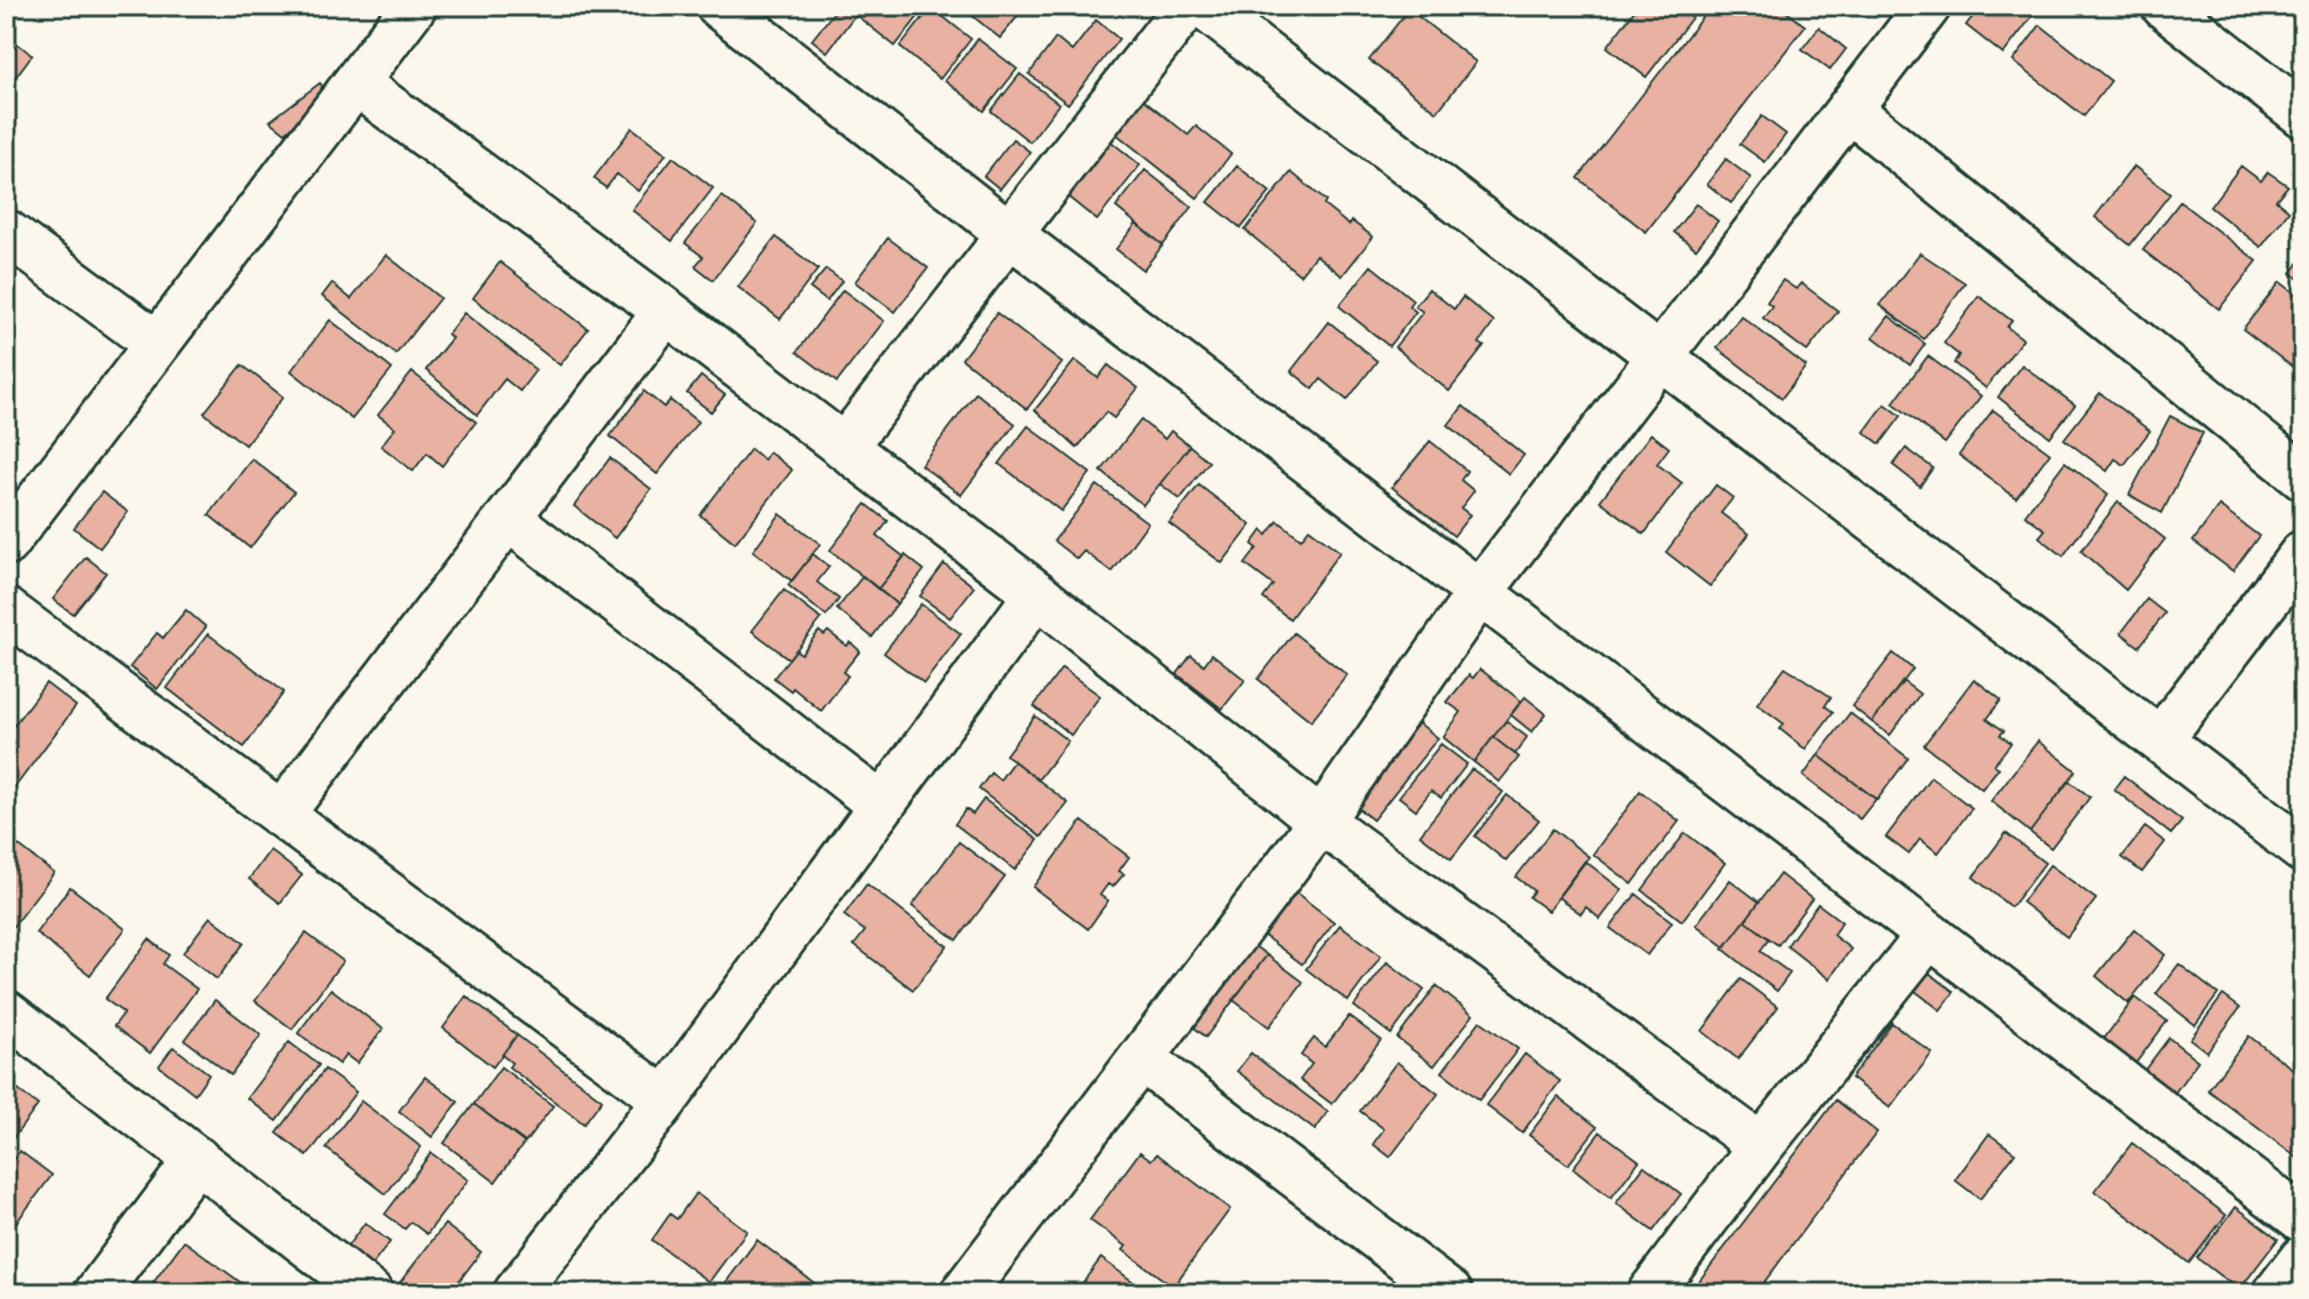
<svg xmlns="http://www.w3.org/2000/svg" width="2309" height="1299" font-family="'Comic Neue',sans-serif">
<rect width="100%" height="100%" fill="#fbf7ec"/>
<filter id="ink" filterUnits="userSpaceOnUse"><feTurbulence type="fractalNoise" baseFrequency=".0125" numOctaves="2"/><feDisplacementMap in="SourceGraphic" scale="16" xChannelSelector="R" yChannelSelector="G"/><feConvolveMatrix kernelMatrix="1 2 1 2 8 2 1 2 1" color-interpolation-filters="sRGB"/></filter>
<g filter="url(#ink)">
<path fill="#e9b1a2" stroke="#1f3d34" stroke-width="2" d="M839,6h23l-35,46 -15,-12z
M862,6h64l-31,40 -39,-31z
M960,6h66l-26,32z
M1638,6h63l-55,71 -39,-30z
M1711,6h68l26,20 -159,206 -68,-54z
M1981,6h59l-37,48 -37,-29z
M931,7l40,32 -31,40 -40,-32z
M1409,9l67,53 -39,50 -68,-52z
M1096,20l23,19 -51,65 -39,-30 27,-36 16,13z
M2040,25l71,56 -27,35 -71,-55z
M1819,27l27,22 -16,21 -28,-21z
M7,36l25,19 -26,35v-53z
M978,39l39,30 -33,42 -39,-31z
M1020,74l39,30 -29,38 -39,-31z
M320,83l9,14 -44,36 -15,-12z
M1143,99l45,36 8,-9 35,28 -34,44 -82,-65z
M1762,116l24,18 -21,28 -25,-18z
M632,128l34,26 -28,37 -21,-17 -11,14 -12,-10z
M1013,139l17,13 -30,37 -16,-13z
M1109,140l31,25 -43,55 -31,-25z
M673,157l40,31 -41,53 -40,-31z
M1726,159l25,19 -20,25 -24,-19z
M1237,166l33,26 -29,36 -33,-26z
M2134,166l36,28 -40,51 -35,-28z
M2241,166l20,15 7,-9 20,14 -12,14 13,11 -28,36 -51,-40z
M1145,170l47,37 -29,38 -47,-38z
M1291,172l35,29 -2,4 25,20 3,-4 21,16 -31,39 -26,-21 -16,20 -55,-45z
M722,196l35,27 -44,57 -18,-14 8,-9 -18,-14z
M2180,202l77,59 -38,48 -76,-59z
M1696,204l22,17 -22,28 -22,-17z
M1136,224l27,21 -20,25 -27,-21z
M776,237l42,32 -38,50 -42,-32z
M888,238l40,30 -33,44 -40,-30z
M1920,253l45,30 -41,56 -44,-34z
M386,255l54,43 -44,56 -74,-58 10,-13 19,16z
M2303,257v25l-12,-9z
M500,262l88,67 -28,36 -87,-67z
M1371,266l42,34 -4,6 7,6 -27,34 -50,-40z
M826,269l16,12 -15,20 -17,-13z
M1783,280l13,9 5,-6 37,28 -31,40 -44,-33 9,-12 -5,-4z
M2280,282l23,18v75l-60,-46z
M1429,289l25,20 9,-12 31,25 -15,21 5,3 -35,45 -54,-44 28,-35 -8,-6z
M843,290l41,31 -47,61 -40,-30z
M1979,296l33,25 -5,6 16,12 -37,49 -32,-25 5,-8 -15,-12z
M464,313l72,57 -16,21 -15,-12 -28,36 -51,-45 26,-32 -4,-4z
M997,313l65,50 -35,46 -65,-50z
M1741,316l65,50 -24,32 -65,-50z
M1889,316l36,28 -15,21 -37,-28z
M330,320l62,49 -40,50 -61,-48z
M1329,322l48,39 -30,39 -26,-21 -8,10 -22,-18z
M1928,356l53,40 -36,47 -52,-40z
M1075,360l23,18 10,-13 30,23 -24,30 -8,-6 -29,36 -42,-38z
M242,365l41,32 -38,48 -41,-32z
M2022,365l53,40 -25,32 -52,-40z
M412,372l64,50 -34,44 -15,-13 -14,18 -32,-25 14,-18 -17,-13z
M701,376l24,19 -14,17 -24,-19z
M644,391l20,16 6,-7 28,22 -41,52 -47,-38z
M976,393l39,31 -54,71 -40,-30z
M2100,393l50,38 -26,34 -9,-6 -8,12 -43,-32z
M1885,404l16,12 -21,28 -16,-12z
M1463,406l61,49 -15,19 -61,-49z
M1993,410l57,43 -34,45 -57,-43z
M2170,416l33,17 -41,80 -33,-18z
M1141,420l24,19 6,-8 19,15 -47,59 -42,-34z
M1028,426l62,47 -29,38 -62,-47z
M1651,434l18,14 -12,16 25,19 -38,51 -44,-33z
M1430,441l37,30 -6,9 13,11 -13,17 9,7 -16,21 -62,-49z
M1190,446l19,16 -29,37 -20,-15z
M1906,448l27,20 -13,18 -27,-21z
M751,449l13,11 5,-8 23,18 -57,73 -35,-28z
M610,458l41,31 -36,49 -41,-32z
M252,459l42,33 -44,56 -41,-33z
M2065,462l43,33 -45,61 -24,-19 6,-7 -20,-15z
M1097,485l51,38 -36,49 -28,-21 -7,8 -23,-18z
M1199,485l52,40 -29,38 -53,-40z
M1716,485l17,13 -12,15 28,21 -39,52 -44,-34z
M102,492l26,20 -28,36 -26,-20z
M2118,502l47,37 -39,51 -45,-39z
M866,504l22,17 -11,15 27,21 -26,32 -48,-39z
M2219,506l40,30 -26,35 -40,-30z
M780,514l40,30 -28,37 -39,-30z
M1278,521l23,18 8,-10 31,23 -50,67 -27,-21 10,-13 -28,-21 12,-16 -5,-4 10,-14 5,5z
M813,554l16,13 -12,15 22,17 -13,17 -38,-31z
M905,555l19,15 -27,34 -19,-15z
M86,557l20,16 -33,41 -20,-15z
M944,564l30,23 -24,31 -30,-22z
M863,576l34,28 -25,33 -35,-28z
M784,590l37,29 -32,40 -37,-28z
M2147,599l18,14 -26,34 -18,-14z
M921,604l40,30 -37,49 -40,-30z
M186,610l20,17 -49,62 -27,-22 27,-34 6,5z
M819,631l5,4 4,-4 19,15 3,-4 10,9 -17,21 5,4 -27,35 -28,-23 -2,3 -17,-13 22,-28 5,4z
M1294,633l53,42 -36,46 -53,-42z
M208,634l76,58 -40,55 -77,-59z
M1893,653l20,16 -41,53 -20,-16z
M1212,654l33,26 -23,29 -45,-35 14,-19 13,10z
M1785,667l46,30 -6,9 8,6 -28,37 -25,-20 4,-5 -27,-20z
M1062,668l38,28 -29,39 -37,-29z
M1480,669l41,32 -47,61 -31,-25 18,-25 -14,-10 22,-27 4,3z
M1974,679l27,21 -14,19 17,12 -4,4 11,8 -17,22 5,3 -17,21 -58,-44z
M1903,681l17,13 -30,41 -18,-13z
M46,683l30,23 -70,93v-63z
M1525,697l21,17 -14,18 -21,-17z
M1850,713l58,45 -31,42 -59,-45z
M1035,716l33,25 -30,39 -32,-25z
M1506,721l21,16 -12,17 -22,-17z
M1419,723l19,15 -65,82 -19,-15z
M1493,737l26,20 -20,25 -25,-20z
M2038,741l38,30 -46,61 -39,-31z
M1441,744l26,20 -26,34 -10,-7 -15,19 -17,-13z
M1818,755l58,44 -16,20 -57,-43z
M1014,761l54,42 -27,34 -62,-48 12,-16 9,7z
M1472,769l31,23 -52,67 -31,-24z
M2124,776l58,45 -11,13 -57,-45z
M1931,777l41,31 -34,45 -18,-14 -11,15 -23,-17z
M2069,781l21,16 -39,51 -21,-16z
M1640,791l39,30 -47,63 -39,-30z
M1507,795l32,25 -33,41 -31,-25z
M984,799l54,41 -23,30 -60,-46 11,-15 7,5z
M1082,821l47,36 -10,14 5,3 -11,13 -5,-3 -8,11 8,6 -20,28 -55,-42z
M2145,827l20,15 -23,30 -20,-15z
M1553,829l36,28 -41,54 -19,-14 5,-6 -18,-14z
M1685,833l40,30 -43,58 -40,-31z
M2006,833l39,30 -34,44 -38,-30z
M6,836l48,37 -46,60 -2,-2z
M959,842l46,35 -48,63 -45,-34z
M270,850l32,25 -22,28 -31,-24z
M1585,861l37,29 -22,29 -14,-12 -5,7 -23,-17z
M2050,865l46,34 -29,38 -45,-35z
M1780,874l32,25 -34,46 -33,-24z
M1730,880l29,22 -34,45 -29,-22z
M867,884l80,62 -34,44 -59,-45 11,-14 -21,-16z
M70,887l55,42 -35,46 -54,-42z
M1294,891l40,31 -32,42 -40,-30z
M1636,894l36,28 -25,33 -37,-27z
M1818,904l24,18 -9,13 18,14 -22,30 -42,-33z
M210,917l34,26 -27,36 -34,-26z
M1745,921l24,18 -9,12 30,22 -13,18 -54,-42z
M1340,925l41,31 -33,45 -42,-32z
M2134,929l31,26 -37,48 -32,-27z
M306,933l37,28 -51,68 -37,-28z
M149,939l20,16 -6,9 34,25 -47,64 -36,-27 10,-13 -19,-14z
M1252,944l15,11 -61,82 -15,-12z
M1267,955l36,27 -34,45 -36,-27z
M1387,962l37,28 -33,44 -37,-28z
M2179,964l39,30 -23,31 -39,-31z
M1929,973l25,19 -14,18 -25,-19z
M1741,979l37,28 -40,52 -36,-28z
M1436,986l37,29 -39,51 -37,-28z
M331,989l52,40 -26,34 -11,-8 -7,9 -41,-31z
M2223,995l17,13 -33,44 -17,-13z
M466,996l51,39 -24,32 -50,-39z
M2135,997l32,24 -32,43 -32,-24z
M215,1000l46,35 -30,40 -46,-35z
M1349,1016l32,24 -49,64 -32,-24 12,-16 -11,-9 13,-17 11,9z
M1480,1021l38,28 -39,51 -37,-28z
M1892,1023l40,30 -42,55 -39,-30z
M517,1035l85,65 -18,24 -75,-57 3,-4 -10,-8z
M2249,1036l54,41v79l-3,4 -92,-70z
M2169,1038l29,23 -24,33 -30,-23z
M289,1042l30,23 -42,56 -30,-23z
M173,1047l36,27 -14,20 -36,-28z
M1251,1053l77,59 -13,18 -78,-59z
M1525,1054l35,27 -38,52 -36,-28z
M1397,1062l41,32 -48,63 -17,-13 11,-15 -24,-18z
M501,1067l52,39 -28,37 -51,-39z
M325,1069l31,23 -49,64 -30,-23z
M425,1077l33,25 -26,35 -33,-26z
M6,1081l32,24 -32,43z
M1558,1097l39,30 -29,38 -39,-30z
M1836,1100l41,32 -121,161h-66z
M361,1101l60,46 -35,47 -60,-46z
M474,1104l51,38 -30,40 -51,-39z
M1600,1132l39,29 -28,37 -38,-30z
M1989,1134l26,19 -35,46 -25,-19z
M2132,1143l94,72 -37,48 -94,-72z
M20,1151l32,24 -37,49 -9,-7v-48z
M1140,1152l11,8 6,-6 73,55 -57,78 -50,-37 3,-4 -36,-26z
M431,1153l37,27 -41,54 -16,-12 -6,7 -20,-15z
M1644,1166l37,28 -28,37 -37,-28z
M696,1193l51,38 -38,51 -57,-42 18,-26 7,5z
M2236,1207l42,32 -39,51 -42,-32z
M365,1223l25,19 -22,28 -24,-19z
M445,1224l36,28 -31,41h-41l-11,-8z
M757,1240l60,45 -5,8h-94z
M184,1241l71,52h-89l-13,-10z
M6,1246l8,6 -8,12z
M1101,1258l47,35h-73z"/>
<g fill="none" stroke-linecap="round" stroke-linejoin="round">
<defs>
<path id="minor" d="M719,6l292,229 1292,985
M1203,6l1100,844
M2164,6l139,109
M356,83l310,228 371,283 284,227 440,325
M1849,109l454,368
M6,232l151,112
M844,447l343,-441
M509,519l372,286
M6,543l408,-537
M6,610l659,490
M2160,740l143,-187
M281,815l385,-504
M6,1013l364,280
M1141,1058l309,235
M97,1293l100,-134
M516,1293l149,-193 372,-506
M963,1293l358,-472 159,-229 448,-586
M1650,1293l111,-147 168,-211
M2276,1293l27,-35"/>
</defs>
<use href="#minor" stroke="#1f3d34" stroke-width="50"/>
<use href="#minor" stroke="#fbf7ec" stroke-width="44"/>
</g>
</g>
<rect width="2309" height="1299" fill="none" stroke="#fbf7ec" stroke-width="32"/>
<rect x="16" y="16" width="2277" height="1267" fill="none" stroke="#1f3d34" stroke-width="3" filter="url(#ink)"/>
</svg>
